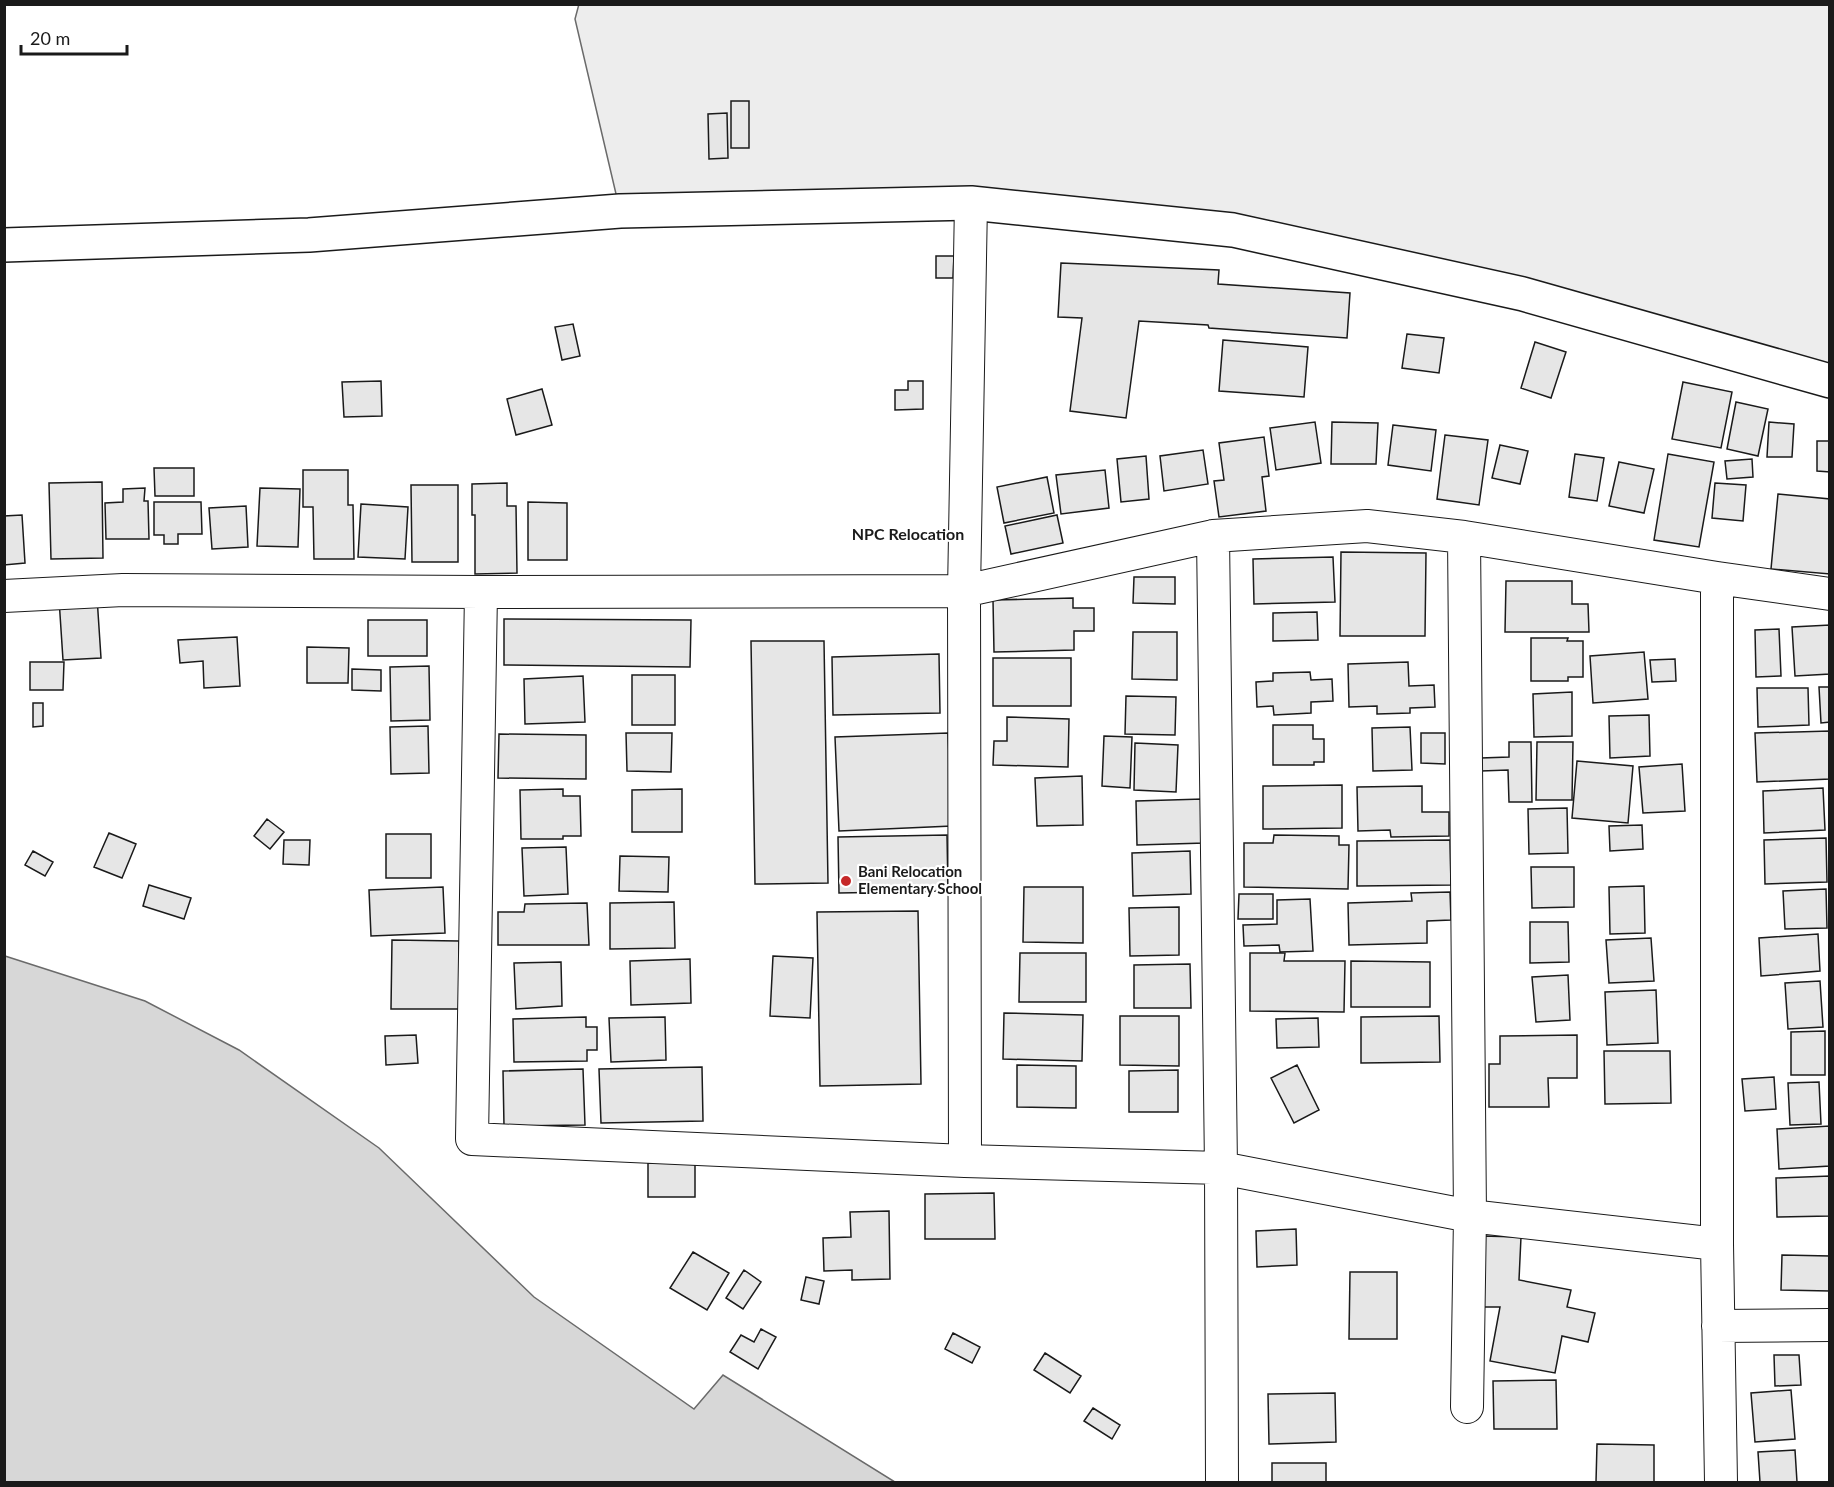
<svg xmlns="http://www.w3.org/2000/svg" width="1834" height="1487" font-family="Lato,sans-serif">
<rect width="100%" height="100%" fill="#fff"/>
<path fill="#ededed" stroke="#6a6a6a" stroke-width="1.5" d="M579,4l1250,1v376l-306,-87 -552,-91 -351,8 -45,-192z"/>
<path fill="#d7d7d7" stroke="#6a6a6a" stroke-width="1.5" d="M5,956l140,45 94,49 140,98 155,149 160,112 29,-34 172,107h-890z"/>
<path fill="#e6e6e6" stroke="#1a1a1a" stroke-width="1.5" d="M731,101h18v47h-18z
M727,113l1,45 -19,1 -1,-45z
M936,256h18l-1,22h-17z
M1061,263l158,7 -1,14 132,9 -3,45 -138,-10 -1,-3 -69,-4 -13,97 -56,-7 12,-93 -24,-1z
M573,324l7,32 -18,4 -7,-33z
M1407,334l37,4 -5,35 -37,-5z
M1223,340l85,7 -4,50 -85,-6z
M1535,342l31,10 -15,46 -30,-10z
M381,381l1,35 -38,1 -2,-35z
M908,381h15v28l-28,1v-20h13z
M1683,382l49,10 -11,56 -49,-9z
M542,389l10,36 -36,10 -9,-36z
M1736,402l32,7 -10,47 -31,-7z
M1315,422l6,41 -45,7 -6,-42z
M1332,422l46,1 -2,41h-45z
M1769,422l25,2 -2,33h-25z
M1393,425l43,5 -5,41 -43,-6z
M1445,435l43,5 -9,65 -42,-6z
M1264,437l5,39 -7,1 4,34 -47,6 -5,-36 10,-1 -5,-37z
M1817,441h13v31l-13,-1z
M1500,445l28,6 -8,33 -28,-6z
M1203,450l5,34 -44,7 -4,-35z
M1575,454l29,4 -7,43 -28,-4z
M1668,454l46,8 -15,85 -45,-7z
M1146,456l3,43 -28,3 -4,-43z
M1752,459l1,18 -26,2 -2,-18z
M1619,462l35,7 -10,44 -35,-7z
M154,468h40v28h-39z
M303,470h45v35h5l1,54h-40l-1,-52h-10z
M1105,470l4,38 -48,6 -5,-39z
M1047,477l7,36 -50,10 -7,-36z
M102,482l1,76 -52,1 -2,-76z
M507,483v23h9l1,67 -42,1v-59h-3v-31z
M1715,483l31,2 -3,36 -31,-3z
M411,485h47v77h-46z
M145,488l-1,13h4l1,38h-43l-1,-36 18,-1v-13z
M260,488l40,1 -2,58 -41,-1z
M1778,494l52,5v75l-59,-5z
M154,502h47l1,32h-24v10h-14v-9h-10z
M528,502l39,1v57h-39z
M361,504l47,3 -3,52 -47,-2z
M246,506l2,41 -36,2 -3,-41z
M22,515l3,48 -21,2v-49z
M1057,515l6,28 -52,11 -6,-28z
M1341,552l85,1 -1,83h-85z
M1333,557l2,45 -81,2 -1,-45z
M1134,577h41v27l-42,-1z
M1506,581h66v23h16l1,28h-84z
M97,597l4,61 -38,2 -4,-61z
M1073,598v10h21v23h-20v19l-80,2 -1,-52z
M1317,612l1,28 -45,1v-28z
M504,619l187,1 -1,47 -186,-2z
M368,620h59v36h-59z
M1830,625v49l-35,2 -3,-49z
M1779,629l2,47 -25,1 -1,-47z
M1133,632h44v48l-45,-1z
M237,637l3,49 -36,2 -1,-27 -23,2 -2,-23z
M1531,638h37l-1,3h16v36h-15v4h-37z
M751,641h73l4,242 -73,1z
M307,647l42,1 -1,35h-41z
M1644,652l4,47 -55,4 -3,-47z
M939,654l1,59 -107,2 -1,-58z
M993,658h78v48h-78z
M1675,659l1,22 -24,1 -2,-22z
M30,662h34l-1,28h-33z
M1408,662l1,24 25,-1 1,22 -25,1v5l-33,1v-8l-28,1 -1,-43z
M429,666l1,54 -39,1 -1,-54z
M352,669l29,1v21l-29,-1z
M1310,672l1,8 21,-1 1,22 -22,1v11l-37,2 -1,-9 -16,1 -1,-25 17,-1v-8z
M632,675h43v50h-43z
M583,676l2,46 -60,2 -1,-45z
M1819,687h11v35l-9,1z
M1757,688h51l1,37 -51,2z
M1572,692v44l-38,1 -1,-43z
M1126,696l50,1 -1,38 -50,-1z
M33,703h10v23l-10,1z
M1649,715l1,41 -40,2 -1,-42z
M1007,717l62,2 -1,48 -75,-2 1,-24h13z
M1273,725h40v14h11v23h-10v3h-41z
M428,726l1,47 -38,1 -1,-47z
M1410,727l2,43 -39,1 -1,-43z
M1830,731v48l-73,3 -2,-49z
M626,733h46l-1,39 -44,-1z
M948,733l4,93 -113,5 -4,-94z
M1421,733h24v31l-24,-1z
M499,734l87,1v44l-88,-1z
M1104,736l28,1 -2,51 -28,-2z
M1509,742h22l1,60h-23l-1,-32 -27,1v-13l28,-1z
M1537,742h36l-1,58h-36z
M1135,743l43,2 -2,47 -42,-2z
M1577,761l56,5 -5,57 -56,-5z
M1682,764l3,47 -42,2 -4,-46z
M1082,776l1,49 -46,1 -2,-48z
M1342,785v43l-79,1v-43z
M1422,786v26h27v24l-58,1 -1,-7 -32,1 -1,-44z
M1823,788l2,42 -61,3 -1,-42z
M563,789v7h17l1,40h-18v3h-42l-1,-49z
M682,789v43h-50v-42z
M1203,799l2,44 -68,2 -1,-44z
M1567,808l1,45 -39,1 -1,-45z
M267,819l17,13 -14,17 -16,-13z
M1642,825l1,24 -33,2 -1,-25z
M109,833l27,11 -14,34 -28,-11z
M386,834h45v44h-45z
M947,835l1,56 -109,2 -1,-56z
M1274,835l65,1v9h10l-1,44 -104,-2v-44h29z
M1826,838l1,44 -62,2 -1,-44z
M284,840h26l-1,25 -26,-1z
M1450,840l1,45 -94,1v-45z
M566,847l2,47 -44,2 -2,-48z
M33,851l20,11 -8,14 -20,-11z
M1190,851l1,43 -58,2 -1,-43z
M620,856l49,1 -1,35 -49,-1z
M1531,867h43v40l-42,1z
M149,885l42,13 -7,21 -41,-13z
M1644,886l1,47 -35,1 -1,-47z
M443,887l2,46 -74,3 -2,-46z
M1024,887h59v56l-60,-1z
M1826,889l1,39 -42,1 -2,-38z
M1450,892l1,28 -24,1v22l-78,2 -1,-42 64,-2 -1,-8z
M1239,894h34v25h-35z
M1310,899l3,52 -33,1 -1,-7 -35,1 -1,-21 34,-1v-24z
M674,902l1,46 -65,1v-46z
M587,903l2,42h-91v-33h26l1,-8z
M1179,907v48l-49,1 -1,-48z
M918,911l3,173 -101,2 -3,-174z
M1530,922h38l1,40 -39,1z
M1818,934l2,37 -59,5 -2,-38z
M1651,938l3,43 -45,2 -3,-43z
M392,940l67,1v68h-68z
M1020,953h66v49h-67z
M1250,953h35l-1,8h61l-1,51 -94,-1z
M773,956l40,2 -3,60 -40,-2z
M690,959l1,44 -60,2 -1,-44z
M1351,961l79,1v45h-79z
M561,962l1,44 -46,3 -2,-46z
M1190,964l1,44h-57v-43z
M1568,975l2,45 -34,2 -4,-45z
M1820,981l3,46 -35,2 -3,-46z
M1656,990l2,53 -51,2 -2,-53z
M1004,1013l79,2 -1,46 -79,-2z
M1120,1016h59v50l-59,-1z
M1439,1016l1,46 -79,1v-46z
M586,1017v10h11v23h-10v11l-73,1 -1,-43z
M665,1017l1,43 -55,2 -2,-44z
M1318,1018l1,29 -42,1 -1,-29z
M1825,1031v44h-34v-43z
M416,1035l2,28 -32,2 -1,-29z
M1577,1035v43h-29l1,29h-60v-43h11v-28z
M1604,1051h66l1,52 -66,1z
M1017,1065l59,1v42l-59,-1z
M1297,1065l22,45 -25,13 -23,-45z
M702,1067l1,54 -102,2 -2,-54z
M583,1069l2,56 -81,1 -1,-55z
M1178,1070v42h-49v-41z
M1774,1077l2,32 -31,2 -3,-32z
M1819,1082l2,42 -31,1 -2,-42z
M1830,1126v40l-51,3 -2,-40z
M648,1163h47v34h-47z
M1830,1176v40l-53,1 -1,-39z
M994,1193l1,46h-70v-45z
M889,1211l1,68 -38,1v-10l-28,1 -1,-33 28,-1 -1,-25z
M1296,1229l1,36 -40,2 -1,-36z
M1481,1236l40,1 -2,43 52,10 -4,17 28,6 -7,29 -26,-6 -7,37 -65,-12 10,-54h-20z
M693,1252l36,21 -22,37 -37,-22z
M1782,1255l48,1v35l-49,-1z
M744,1270l17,12 -18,27 -17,-11z
M1350,1272h47v67h-48z
M806,1277l18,4 -5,23 -18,-4z
M761,1329l15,8 -18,32 -28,-17 11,-17 13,7z
M953,1333l27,14 -8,16 -27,-14z
M1045,1353l36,23 -11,17 -36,-23z
M1774,1355h25l2,30 -26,1z
M1556,1380l1,49h-63l-1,-48z
M1791,1390l4,49 -40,3 -4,-49z
M1335,1393l1,49 -67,2 -1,-50z
M1093,1408l27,17 -8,14 -28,-18z
M1597,1444l57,1v37h-58z
M1795,1450l2,32h-37l-2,-30z
M1272,1463h54v19h-54z"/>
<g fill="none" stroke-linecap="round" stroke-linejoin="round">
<defs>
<path id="street" d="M1213,536l8,632 1,314
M1464,537l6,679 -3,191
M1717,578v666l4,238
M481,592l-9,547 493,22 256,7 249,48 247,28
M4,596l119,-6 358,2 483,-1 249,-55 154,-10 97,11 253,41 113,16
M965,1161l-1,-570 7,-388
M1718,1326l112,-1"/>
<path id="secondary" d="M4,245l305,-10 311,-24 351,-8 262,27 290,64 307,87"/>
</defs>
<use href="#street" stroke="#1a1a1a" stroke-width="34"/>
<use href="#secondary" stroke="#1a1a1a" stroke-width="36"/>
<use href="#street" stroke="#fff" stroke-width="32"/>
<use href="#secondary" stroke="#fff" stroke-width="33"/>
</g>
<circle fill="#c62828" stroke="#fff" stroke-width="2" cx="846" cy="881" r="6"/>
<g text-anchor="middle" stroke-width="4.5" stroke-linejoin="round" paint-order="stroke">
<g font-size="15" font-weight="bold" fill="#1a1a1a" stroke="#fff" text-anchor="start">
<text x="858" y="877">Bani Relocation<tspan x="858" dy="17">Elementary School</tspan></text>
</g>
<g font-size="16" font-weight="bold" fill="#1a1a1a" stroke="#fff">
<text x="908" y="540">NPC Relocation</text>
</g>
</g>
<rect width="1834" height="1487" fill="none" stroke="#1a1a1a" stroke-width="12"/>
<path d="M21 45v9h106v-9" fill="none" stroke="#1a1a1a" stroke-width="3"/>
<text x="30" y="45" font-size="18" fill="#1a1a1a" stroke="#ffffff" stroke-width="4.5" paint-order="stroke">20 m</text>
</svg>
